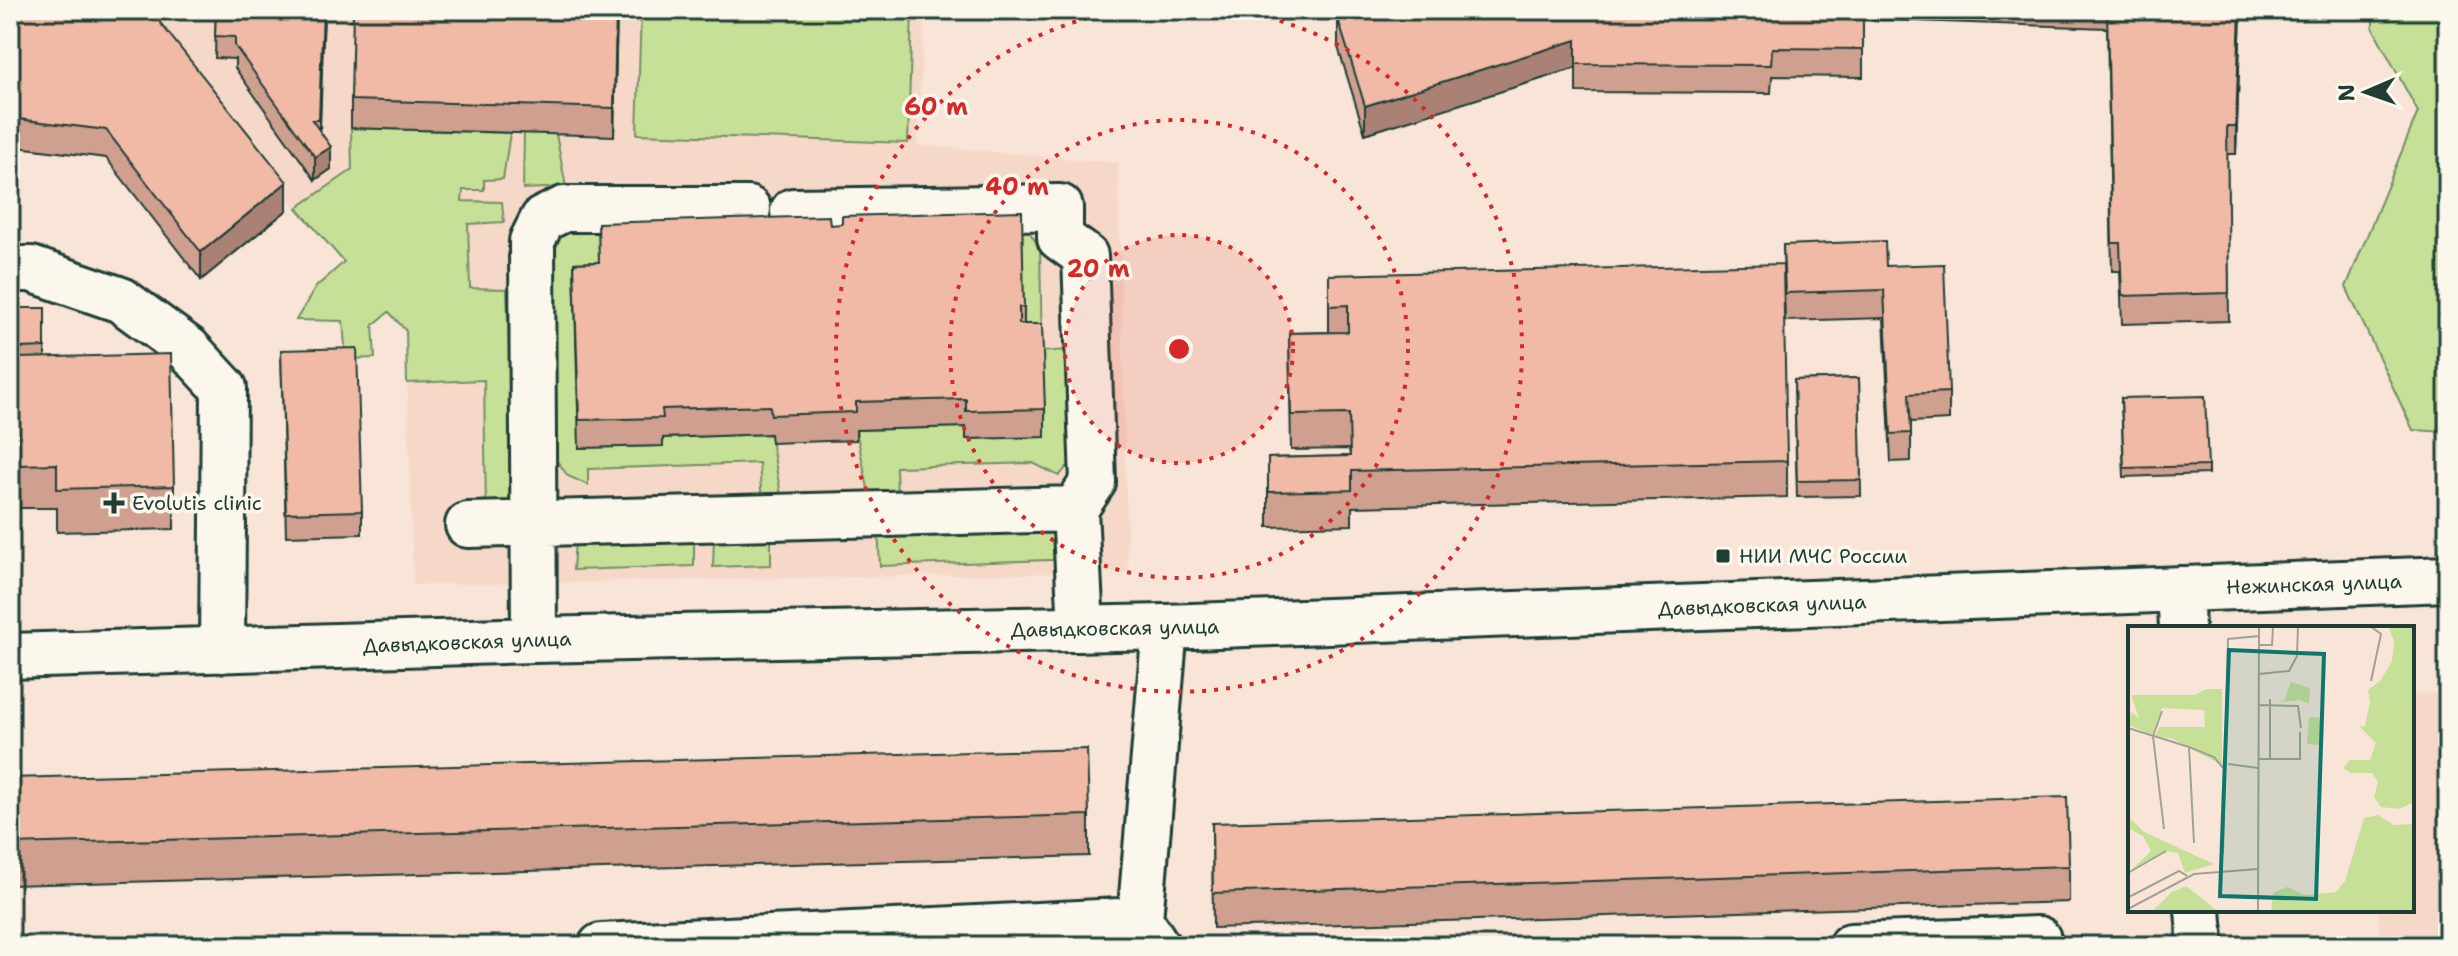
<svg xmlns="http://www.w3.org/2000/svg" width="2458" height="956" font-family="'Shantell Sans',sans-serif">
<rect width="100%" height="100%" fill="#f8e5d7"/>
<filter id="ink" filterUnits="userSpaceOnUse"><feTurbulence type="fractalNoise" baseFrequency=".0125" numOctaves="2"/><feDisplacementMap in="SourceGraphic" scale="16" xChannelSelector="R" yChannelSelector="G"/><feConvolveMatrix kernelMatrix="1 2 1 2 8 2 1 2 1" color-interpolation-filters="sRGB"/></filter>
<g filter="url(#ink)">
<path fill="#f6d8c8" d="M138,10h787l-8,135 201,18 10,409 -715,13 -7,-254 -109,-123z
M2448,693v253h-68l-2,-36h34v-216z"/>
<path fill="#c7e097" stroke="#738e66" stroke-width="2" d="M641,10h271l-4,133 -271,-9z
M2373,10h75v422l-35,-2 -67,-143 72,-175 -45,-84z
M351,128l159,5 -7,46 -19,1v10h-21l-1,11 40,1 2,20 -36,2 2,64 37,1 7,224h-28l-2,-133 -77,3 -1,-52 -17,-19 -16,13 2,33 -29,1 -3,-38 -47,-1 20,-33 28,-25 -47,-54 55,-38z
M524,133l32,1 10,53 -43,2z
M632,220l-33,71 -20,157 83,-2v-8l108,-4 15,83h-22l-4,-54 -171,6v16l-20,-9 -14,-19 -9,-183 10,-36 28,-17z
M1022,221l18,27 2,104 24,-2 8,109 -15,17 -26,-13 -137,4 1,30 -27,1 -14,-68 110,-3 1,12 77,-2 -25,-85z
M1055,525l23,34 -198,7 -2,-37z
M771,534v31l-58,2 1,-32z
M694,537v29l-121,4 2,-30z"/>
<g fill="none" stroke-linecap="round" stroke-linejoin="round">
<defs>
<path id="minor" d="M793,211l267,-4v31l25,18 8,226 -18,27
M10,269h21l90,31 67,49 36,39 -2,262
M468,525l607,-16 6,120
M2180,589l2,39
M534,640l-2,-399 11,-22 21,-10h184
M10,656l524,-16 631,-13 1283,-48
M2198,910l3,36
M601,946l539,-26
M1157,946l-17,-26 25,-293
M1851,946l187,-7"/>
</defs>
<use href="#minor" stroke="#1f3d34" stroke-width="50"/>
<use href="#minor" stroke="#fbf7ec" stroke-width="44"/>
</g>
<path fill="#cfa08f" stroke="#1f3d34" stroke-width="2" d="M10,10l277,200 -86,70 -95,-122 -96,-12z
M216,10h108l-4,121 11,38 -16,11 -80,-112v-9l-20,-1z
M617,10l-3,126 -263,-8v-28z
M1340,10h901l-5,144h-9l2,167 -107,3 -2,-53h-8l-5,-243 -244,-9v58l-91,-1 -1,17 -195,-1v-24l-211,66 -27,-87v-28z
M830,225l194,82v17l21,85v28l-79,2v-12l-110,3v10l-85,3 -1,-9 -107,4v8l-84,2 -5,-185 25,-1z
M1783,245l103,21 63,126v28l-38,2v39l-20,1 -7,-144 -99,3z
M10,265l8,43h27v49l129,129v43l-117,3v-24h-38l-1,-34h-8z
M1329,275l458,186v36l-435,10v18l-84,2v-69l82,-2 -1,-7 -58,1 -2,-117 40,-1z
M281,350l81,161v23l-76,2z
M1859,378l2,118 -64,1 -3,-117z
M2121,398l87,68v8l-84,3z
M10,778l1079,37v41l-1079,29z
M1212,823l857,43v36l-856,26z"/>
<path fill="#a98274" stroke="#1f3d34" stroke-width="2" d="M323,10h1l-5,133v-23z
M616,10h1l-3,126v-28z
M2240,10h1l-5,144v-28z
M1576,40v28l-211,66v-28z
M331,147v22l-16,11v-23z
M287,182v28l-86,70v-28z"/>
<path fill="#f1baa6" stroke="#1f3d34" stroke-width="2" d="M10,10h140l137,172 -86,70 -95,-122 -96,-12z
M216,10h107l-4,110h-7l19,27 -16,10 -80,-111v-9l-20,-1z
M353,10h263l-2,98 -263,-8z
M1340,10h523v39l-91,-1 -1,17 -195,-1v-24l-211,66 -27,-87z
M2107,10h133l-4,116h-9l2,167 -107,3 -2,-53h-8z
M1022,211l2,96h-5v17h23l3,85 -79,2v-12l-110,3v10l-85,3 -1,-9 -108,3 1,9 -84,2 -5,-157 25,-1 -1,-39 231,-7 1,9 12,-1v-8z
M1885,241l1,25 58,-2 5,128 -40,2 2,39 -20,1 -7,-144 -99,3 -2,-48z
M18,264v44h27v39l-26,1v10l152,-4 3,132 -117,3v-25l-38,1 -1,-34h-8v-166z
M1783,264l4,197 -435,10v19l-84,2v-34l82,-2 -1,-42 -58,1 -2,-82 59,-1v-27l-19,1v-31z
M357,348l5,163 -76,2 -5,-163z
M1859,378l2,102 -64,1 -3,-101z
M2205,396l3,70 -84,2 -3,-70z
M1087,749l2,66 -1079,29v-66z
M2067,797l2,69 -856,27 -1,-70z"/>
</g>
<circle cx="1179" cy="349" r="114" fill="#d62828" fill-opacity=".12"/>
<g fill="none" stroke="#d62828" stroke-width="4" stroke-dasharray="4 8">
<circle cx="1179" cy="349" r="114"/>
<circle cx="1179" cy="349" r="229"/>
<path d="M1233 10A343 343 0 1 1 1125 10"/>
</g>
<g fill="#1f3d34" stroke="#fbf7ec" stroke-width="3">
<path d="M110 491h8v8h8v8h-8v8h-8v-8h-8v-8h8z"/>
<rect x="1715" y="548" width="16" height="16" rx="4"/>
</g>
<g text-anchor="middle" stroke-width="7" stroke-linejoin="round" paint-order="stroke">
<g font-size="20" fill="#1f3d34" stroke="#fbf7ec" text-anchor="start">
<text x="132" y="510">Evolutis clinic</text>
<text x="1739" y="563">НИИ МЧС России</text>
</g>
<g font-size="20" fill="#1f3d34" stroke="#fbf7ec">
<text transform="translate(2314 584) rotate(-2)" y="7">Нежинская улица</text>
<text transform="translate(1762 605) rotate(-2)" y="7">Давыдковская улица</text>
<text transform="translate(1115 628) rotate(-1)" y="7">Давыдковская улица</text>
<text transform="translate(467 642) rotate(-2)" y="7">Давыдковская улица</text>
</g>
</g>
<g transform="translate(2128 626)">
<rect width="286" height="286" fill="#f8e5d7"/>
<path d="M260,0h26v176l-15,7 -18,-2 -7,-10 4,-15 -6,-9h-21l-8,-5 7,-8h20l6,-17 -16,-16 5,-1 5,-24 -2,-12 13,-10 11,-19 2,-20zM163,56l19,6 -1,16 -9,-4 -29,3 13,-2zM78,63h16v76l-51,-27 -16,-1 4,-10h46l-1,-17 -42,-2 -10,27 -23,-10 2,-13 8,6 -8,-23h64zM181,91l13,1 -2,27 -13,-1zM250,189l16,10 20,-1v88h-143l2,-19 14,-6 18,8 31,-3 9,-11 19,-63zM3,193l13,13 70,32 -29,9 -7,-20 -12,-2 -38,22 23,-22 -8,-15 -15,-8zM58,260l33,26h-68l21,-20z" fill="#c7e097"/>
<path fill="none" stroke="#a1a296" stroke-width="2" d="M242,0l11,8 -10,47M131,19h13l1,-18h-14M131,48l30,-3 8,-15 1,-30M130,79l40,1 3,22M34,85l-9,25 11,93M0,102l61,19M130,133h12v-60M142,133h30v-27M100,138l30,4M66,217l-5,-96 25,10 9,11M95,228l5,-215 31,-3M0,247l38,-22M1,271l50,-26 8,5M0,283l66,-35 64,-5M130,286l1,-286"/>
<path fill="#0f766e" fill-opacity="0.15" stroke="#0f766e" stroke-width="4" d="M101,24l95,4 -8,245 -96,-3z"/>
<rect width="286" height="286" fill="none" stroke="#1f3d34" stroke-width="4"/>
</g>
<circle cx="1179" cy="349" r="12" fill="#d62828" stroke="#fbf7ec" stroke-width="4"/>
<g font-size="24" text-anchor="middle" font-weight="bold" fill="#d62828" stroke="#fbf7ec" stroke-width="7" stroke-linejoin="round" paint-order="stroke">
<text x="936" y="115">60 m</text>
<text x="1017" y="195">40 m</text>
<text x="1098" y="277">20 m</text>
</g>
<rect width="2458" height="956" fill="none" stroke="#fbf7ec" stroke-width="40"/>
<rect x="20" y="20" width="2418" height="916" fill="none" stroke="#1f3d34" stroke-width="3" filter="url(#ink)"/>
<g transform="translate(2366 92) rotate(268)" stroke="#fbf7ec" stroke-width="6" paint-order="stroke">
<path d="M0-6L14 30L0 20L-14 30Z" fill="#1f3d34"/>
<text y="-12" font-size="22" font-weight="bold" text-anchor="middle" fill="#1f3d34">N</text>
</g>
</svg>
